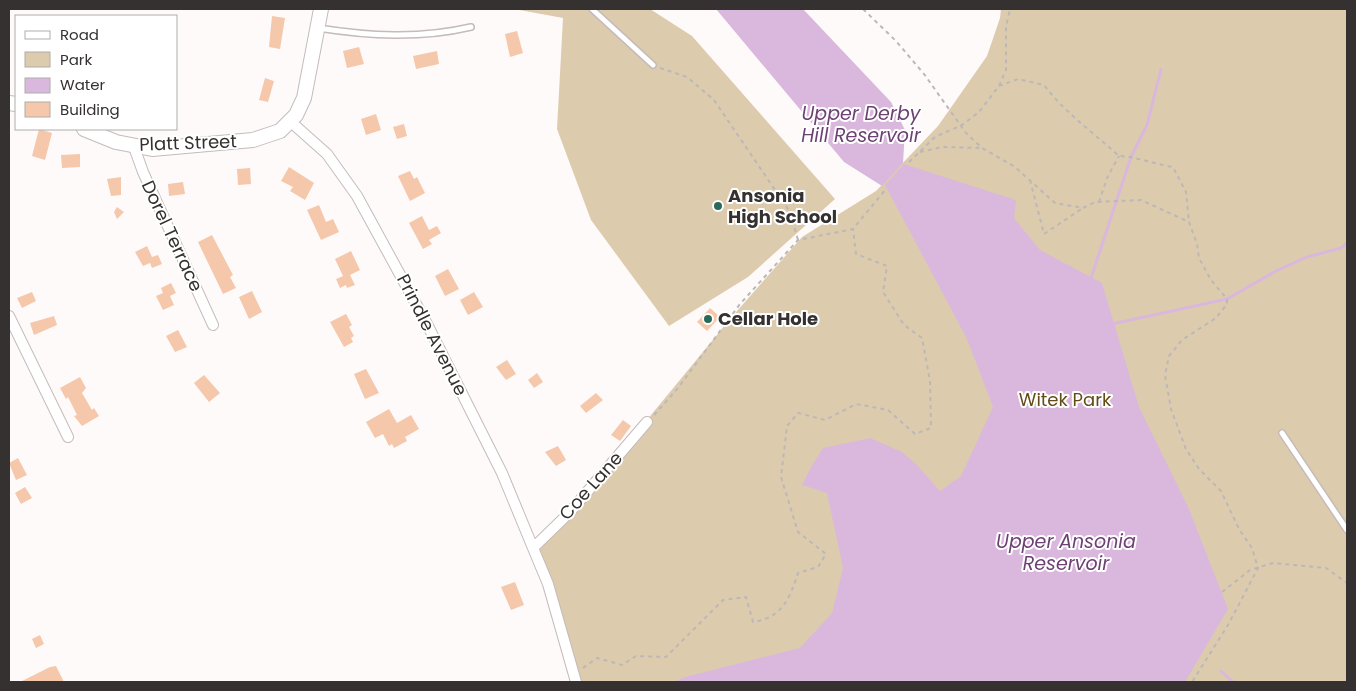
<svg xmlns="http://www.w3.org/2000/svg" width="1356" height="691" font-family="Poppins,sans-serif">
<rect width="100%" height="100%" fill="#fefafa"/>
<path fill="#ddcbad" d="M514,9h136l42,27 143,163 -87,78 -79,49 -78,-106 -34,-91 6,-111z
M1001,9h346v673h-769l-41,-133 31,-33 162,-197 72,-82 74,-46 62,-65 49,-70 13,-38z"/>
<path fill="#dab8de" d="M716,9h87l88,93 14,28 -2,33 -21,23 -38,-24z
M904,164l112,36 -2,18 26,32 62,33 37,124 50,102 39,100 -43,73h-511l11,-5 115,-29 32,-35 11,-45 -16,-75 -25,-8 8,-16 13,-21 47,-10 32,14 14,12 24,27 21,-15 32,-69 -26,-68 -82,-154z"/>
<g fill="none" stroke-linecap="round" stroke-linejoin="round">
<path stroke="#dab8de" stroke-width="3" d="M1090,281l41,-124 16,-32 14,-56
M1112,324l115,-25 49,-28 31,-14 34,-9 6,-5
M1221,671l12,11"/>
</g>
<path fill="#f5c7ab" d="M272,16l13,2 -5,31 -11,-2z
M517,31l6,22 -13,4 -5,-23z
M359,47l5,17 -17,4 -4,-17z
M437,51l2,13 -23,5 -3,-13z
M265,78l9,3 -6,21 -9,-2z
M376,114l5,16 -15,5 -5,-16z
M404,124l3,12 -10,3 -4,-12z
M39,129l13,4 -7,27 -13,-4z
M80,154v13l-18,1 -1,-13z
M289,167l25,16 -9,17 -15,-9 3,-4 -12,-6z
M250,168l1,16 -13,1 -1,-16z
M410,171l4,8 3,-2 8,16 -15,8 -12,-25z
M121,177v18l-10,1 -4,-17z
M183,182l2,12 -16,2 -1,-12z
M319,205l7,17 7,-3 6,13 -18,8 -14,-30z
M117,207l7,5 -7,7 -3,-7z
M422,216l7,14 8,-4 4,7 -12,7 3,4 -9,5 -14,-26z
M212,235l21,40 -3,2 6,11 -13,6 -25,-52z
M147,246l5,11 6,-2 4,9 -10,4 -2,-5 -7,3 -8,-14z
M351,251l9,19 -10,5 5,10 -8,3 -1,-3 -6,3 -4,-9 7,-3 -8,-17z
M448,269l11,20 -14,7 -10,-20z
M171,283l5,10 -6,3 4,9 -11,5 -7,-14 7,-3 -2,-5z
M252,291l10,21 -13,7 -10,-22z
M32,292l4,9 -14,7 -5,-10z
M474,292l9,15 -15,8 -8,-15z
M710,308l10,9 -13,14 -10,-9z
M346,314l6,11 -3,2 5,9 -3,2 2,4 -9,5 -14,-25z
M54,316l3,9 -23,10 -4,-12z
M178,330l9,17 -12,5 -9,-16z
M507,360l9,14 -10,6 -10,-13z
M366,369l13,24 -14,6 -11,-25z
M537,373l6,9 -9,6 -6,-8z
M204,375l16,18 -11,9 -15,-19z
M80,377l6,11 -4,5 10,17 2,-2 5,8 -17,10 -8,-10 3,-1 -9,-18 -2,2 -6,-11z
M596,393l7,7 -17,13 -6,-7z
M389,409l8,14 14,-8 8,14 -14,8 2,4 -13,7 -2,-4 -3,2 -6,-12 -8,4 -9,-16z
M623,420l8,6 -11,15 -9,-6z
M558,446l8,14 -10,6 -11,-14z
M18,458l9,17 -11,5 -7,-17z
M25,487l7,11 -11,6 -6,-11z
M515,582l9,23 -13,5 -10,-23z
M40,635l4,9 -8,4 -4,-9z
M56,666l8,16h-44l30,-15z"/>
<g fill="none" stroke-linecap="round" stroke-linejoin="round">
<defs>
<path id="service" d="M592,9l61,56
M318,28c51,8 102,11 153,-1
M1282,433l65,97"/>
<path id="minor" d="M291,122l36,32 30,42 70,128 75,149 31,75 15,36 28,98
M134,147l9,25 70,153
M9,316l59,121
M533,548l36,-35 78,-91"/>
<path id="secondary" d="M9,103l7,1
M84,129l32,13 36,7 101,-9 27,-9 16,-16 8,-17 17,-89"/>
</defs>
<use href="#service" stroke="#c5bbbb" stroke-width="8"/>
<use href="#minor" stroke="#c5bbbb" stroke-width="12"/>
<use href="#secondary" stroke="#c5bbbb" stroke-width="16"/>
<path stroke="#bcb8b8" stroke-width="2" stroke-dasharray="4 4" stroke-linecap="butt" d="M863,9l33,32 28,33 42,59 16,15 33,19 40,36 28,5 12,-6 46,-2 48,22 8,22 2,14 12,22 16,19v5l-11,14 -34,22 -13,16 -4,19 6,34 15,40 13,20 22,22 18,38 13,19 6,20 -30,57 -36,57
M660,68l27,9 27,23 76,112 8,28
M999,86l19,-7 26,6c21,28 50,48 75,71 18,1 36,8 54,11l13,25 3,30
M920,152l22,-5 40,1
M909,162l26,-25 27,-12 17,-13 20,-26 7,-16v-43l4,-18
M1030,180l14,54 39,-26
M1099,202l8,-24 12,-22
M654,415l24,-27 62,-84 58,-64 55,-11 33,-40
M1222,592l28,-22 23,-7 53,5 21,15
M583,668l14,-10 25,7 14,-9 30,1 57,-57 23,-3 7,25c29,-4 37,-24 45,-49l20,-6 8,-13 -28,-22 -17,-55 6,-51 11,-13 27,7 31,-16 32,6 27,24 16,-6 -1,-47 -8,-43 -18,-13 -21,-33 4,-26 -31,-12 -3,-25"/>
<use href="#service" stroke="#fff" stroke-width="5"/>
<use href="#minor" stroke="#fff" stroke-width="10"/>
<use href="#secondary" stroke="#fff" stroke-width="14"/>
</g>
<g fill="#2a6a57" stroke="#fff" stroke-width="2">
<circle cx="718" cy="206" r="5"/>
<circle cx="708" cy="319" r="5"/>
</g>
<g text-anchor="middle" stroke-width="4" stroke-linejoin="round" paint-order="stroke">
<g font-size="18" fill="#343130" stroke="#fff">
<text transform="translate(188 143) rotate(-2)" y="6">Platt Street</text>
<text transform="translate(172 236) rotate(65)" y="6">Dorel Terrace</text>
<text transform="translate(432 335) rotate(63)" y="6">Prindle Avenue</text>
<text transform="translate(591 486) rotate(-48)" y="6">Coe Lane</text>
</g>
<g font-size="18" font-weight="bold" fill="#343130" stroke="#fff" text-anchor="start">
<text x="728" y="202">Ansonia<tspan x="728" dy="21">High School</tspan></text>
<text x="718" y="325">Cellar Hole</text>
</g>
<g font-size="18" fill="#644b16" stroke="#fff">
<text x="1065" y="406">Witek Park</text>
</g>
<g font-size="19" font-style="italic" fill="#6d4173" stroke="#fff">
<text x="861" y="120">Upper Derby<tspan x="861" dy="22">Hill Reservoir</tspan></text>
<text x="1066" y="548">Upper Ansonia<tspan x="1066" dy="22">Reservoir</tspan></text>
</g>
</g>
<rect width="1356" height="691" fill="none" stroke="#343130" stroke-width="20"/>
<rect x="15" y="15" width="162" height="115" fill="#ffffff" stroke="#aeadac"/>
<rect x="25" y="31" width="25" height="8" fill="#ffffff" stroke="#aeadac"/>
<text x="60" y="40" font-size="15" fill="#343130">Road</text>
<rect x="25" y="52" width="25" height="15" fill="#ddcbad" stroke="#aeadac"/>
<text x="60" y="65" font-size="15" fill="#343130">Park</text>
<rect x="25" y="78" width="25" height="15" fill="#dab8de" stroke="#aeadac"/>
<text x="60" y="90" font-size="15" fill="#343130">Water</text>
<rect x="25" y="102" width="25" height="15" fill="#f5c7ab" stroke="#aeadac"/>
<text x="60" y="115" font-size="15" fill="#343130">Building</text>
</svg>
